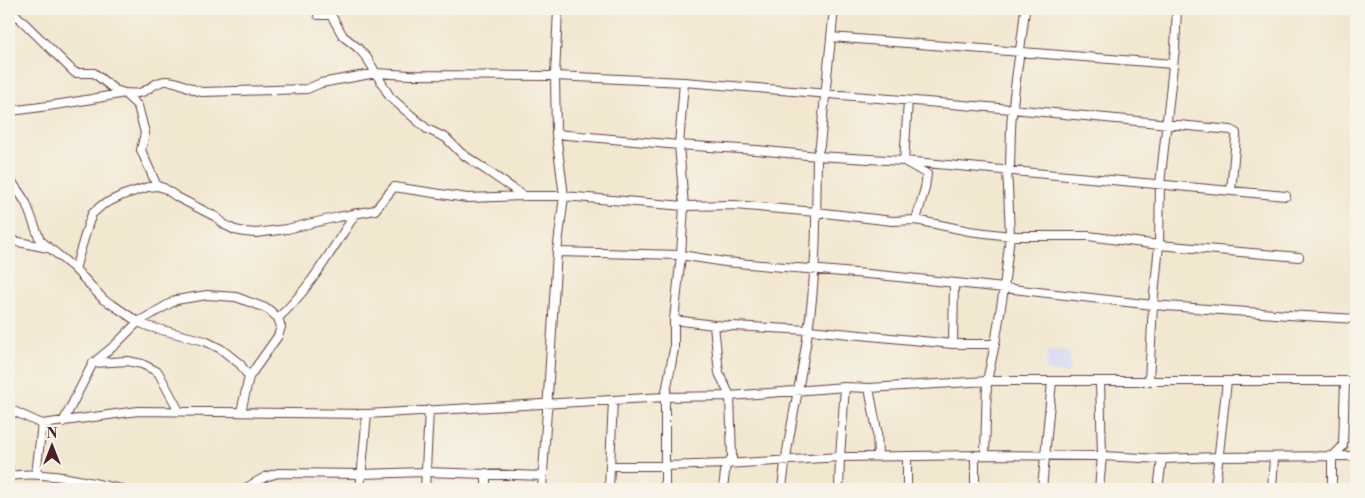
<svg xmlns="http://www.w3.org/2000/svg" width="1365" height="498" font-family="'Libre Bodoni',serif">
<rect width="100%" height="100%" fill="#f7f3e8"/>
<filter id="ink" filterUnits="userSpaceOnUse"><feTurbulence type="fractalNoise" baseFrequency=".02" numOctaves="2"/><feDisplacementMap in="SourceGraphic" scale="10" xChannelSelector="R" yChannelSelector="G"/><feConvolveMatrix kernelMatrix="1 2 1 2 8 2 1 2 1" color-interpolation-filters="sRGB"/></filter>
<filter id="wash" filterUnits="userSpaceOnUse"><feTurbulence type="fractalNoise" baseFrequency=".0096" numOctaves="4" result="noise"/><feDisplacementMap in="SourceGraphic" scale="20" xChannelSelector="R" yChannelSelector="G"/><feGaussianBlur stdDeviation="1.12" result="paint"/><feColorMatrix in="noise" values="0 0 0 0 0 0 0 0 0 0 0 0 0 0 0 0 0 1.4 0 .05"/><feComposite in="paint" operator="in"/></filter>
<g filter="url(#wash)">
<rect width="100%" height="100%" fill="#f2e7cf"/>
<path fill="#d6d7f8" d="M1048,350l22,1v22l-24,-2z"/>
</g>
<g filter="url(#ink)">
<g fill="none" stroke-linecap="round" stroke-linejoin="round">
<defs>
<path id="minor" d="M10,9l65,64h19l21,17 9,3 14,13 7,27 -4,17 16,36
M318,9v6h13l12,21 15,12 9,10 23,39 37,32 19,9 15,15 63,43
M831,37l342,27
M908,101l-4,60 23,13 -2,14 -9,32
M9,111c37,-4 73,-10 110,-17 7,-2 17,1 23,-2 8,-3 14,-11 24,-11 13,-1 24,9 36,11l105,-3 14,-6 55,-10 34,2 145,1 129,6 328,27 219,21 5,3v4l-5,54
M556,134l123,11 77,5 61,6 87,5 382,35
M9,178l12,17 5,8 14,37 35,29 29,31 9,5 25,17 12,5 55,14 16,8 19,15 9,13 -8,35
M9,240l39,8
M557,252l124,3 44,7 154,13 125,13 149,17 135,10 68,4
M75,269l13,-44 4,-11 10,-9 21,-10 25,-8 9,-1 7,2 13,9 39,20 9,8 10,5 10,2 11,1 31,-4 51,-12 37,-7 19,-23 73,11 57,-2h40l120,10 50,-1 82,7 76,9 24,-1 53,11 41,5h78l71,9 140,12
M278,318c33,-30 54,-69 78,-105
M674,320l40,5 95,5 144,14h42
M714,325l5,48 11,23 2,62 -6,6 -3,25
M953,344l1,-61
M93,363l35,-2 14,3 16,8 21,39
M1149,381l4,-76 6,-60 1,-61 15,-136 2,-39
M869,388l8,42 1,27
M9,409l33,15 96,-13 229,3 298,-17 65,-1 115,-9 24,1 118,-7h369
M63,422l30,-59 22,-18 23,-23 38,-22 31,-5 29,2 32,12 10,9 3,9 -3,9 -29,41
M975,455v34
M985,455l2,-74 8,-37 9,-56 6,-52 -2,-49 -1,-15 3,-7c1,-20 0,-40 3,-59 3,-32 9,-65 12,-97
M611,466h54l61,-2 114,-7 145,-2 117,1 60,3 56,-2 138,-1
M36,474l6,-50
M9,476c36,-6 78,6 113,13
M244,489l21,-12 13,-4 84,1 63,-2 118,4
M360,489l7,-75
M425,489l4,-79
M486,489v-16
M542,489l15,-237 7,-56 -8,-62 -1,-58 3,-67
M609,489l4,-89
M665,489v-92l9,-48v-29l7,-65 3,-49 -5,-61 5,-63
M782,489c5,-53 19,-105 26,-158 9,-58 8,-117 9,-175l3,-11 14,-136
M839,489l1,-32 5,-70
M907,489v-33
M1042,489l10,-108
M1099,489l3,-33 -2,-75
M1158,489l4,-30
M1215,489l12,-108
M1272,489l2,-32
M1332,489v-32l11,-11 2,-65"/>
</defs>
<use href="#minor" stroke="#633d44" stroke-width="10"/>
<use href="#minor" stroke="#fff" stroke-width="8"/>
</g>
</g>
<rect width="1365" height="498" fill="none" stroke="#f7f3e8" stroke-width="30"/>
<g transform="translate(52 446)" stroke="#f7f3e8" stroke-width="4" paint-order="stroke">
<path d="M0-4L9 19L0 12L-9 19Z" fill="#4a1f2b"/>
<text y="-8" font-size="14" font-weight="bold" text-anchor="middle" fill="#4a1f2b">N</text>
</g>
</svg>
